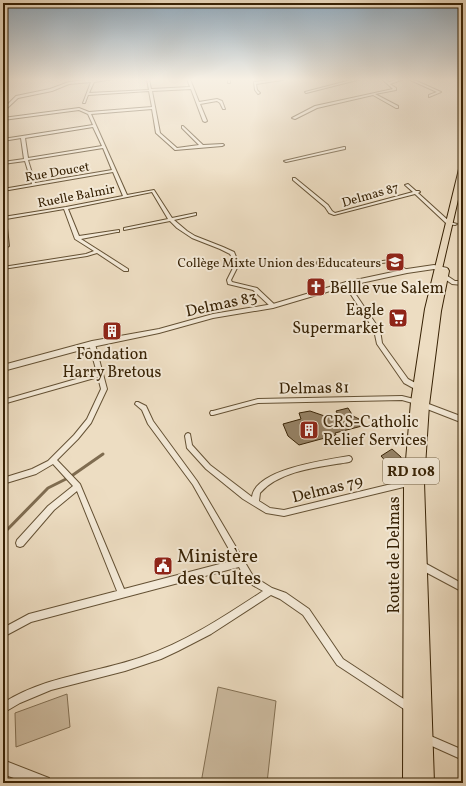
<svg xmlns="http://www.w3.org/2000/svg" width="466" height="786" font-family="Vollkorn,serif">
<rect width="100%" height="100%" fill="#edddc2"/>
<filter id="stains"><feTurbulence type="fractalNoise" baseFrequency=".005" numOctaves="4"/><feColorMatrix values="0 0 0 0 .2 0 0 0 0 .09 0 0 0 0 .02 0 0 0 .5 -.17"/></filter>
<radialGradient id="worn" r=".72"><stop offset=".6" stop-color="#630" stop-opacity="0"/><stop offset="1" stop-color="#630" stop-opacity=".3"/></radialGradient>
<path fill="#cebda2" stroke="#827054" d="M218,687l58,14 -9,82h-66z
M67,694l3,33 -54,20 -1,-34z"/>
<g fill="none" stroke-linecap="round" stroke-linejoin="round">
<path stroke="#7f6c50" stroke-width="3" d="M3,534l45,-46 22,-11 33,-23"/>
</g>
<path fill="#968367" stroke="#372205" d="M116,324l2,11 -11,2 -2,-10z
M348,408l5,8 6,3 3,7 -27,7 1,2 -37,10 -11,-9 -5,-12 18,-5 -2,-6 11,-2 32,11 -6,-11z
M392,449l9,8v13l-11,-4 -9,-10z"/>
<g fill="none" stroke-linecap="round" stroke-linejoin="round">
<defs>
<path id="minor" d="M92,79h21l-19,3 -5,11 60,-3 -2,-11h2l2,10 39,-2 -3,-8h3l9,23 18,-3 5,2 3,8h-2l-3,-6 -3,-2 -17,3 7,17 -2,1 -2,-1 -12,-32 -39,2 8,42 17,15 22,-3 -17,-17v-2h1l20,19 20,-1 1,1 -2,1 -47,4 -19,-17 -4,-24 -61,5 36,81 27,-5 18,28 24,-5v2l-22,5 13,11 8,5 28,11 11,5 5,12 -8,16 1,2 25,6 18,17v2h-4l-18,-17 -25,-6 -1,-4 8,-16 -5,-10 -10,-5 -28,-11 -15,-10 -7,-7 -46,9v-2l44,-9 -16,-27 -84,17 11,27 40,-6v2h-2l-36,7 47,30v2h-4l-27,-18 -10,3 -84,13v-2l83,-13 8,-3 -19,-12 -11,-30 -58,10 3,27 -2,1 -2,-1 -2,-29 63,-10 57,-11 -10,-24 -110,19v-2l29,-5 -7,-23 -22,3v-2l21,-3 -3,-21 -18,3v-2l90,-14 -5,-11 -9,-4 -76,10v-2l76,-10 10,4 63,-5 -3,-16 -61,4 -3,8h-2l8,-21 -22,2 -17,7 -34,7 -15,14v-3l13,-13 34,-7 19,-7zM93,127l9,19 -74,12 -3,-20zM103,148l9,22 -77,13 -7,-23z
M228,79h2v4h-2z
M277,79h11l-32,5 1,6 3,3 -2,1 -3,-4 -1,-8z
M355,79h6l-55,14 -1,-1z
M382,79h3l4,3 10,-3h5l-14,5 6,4v2l-21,4 23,12v2h-2l-23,-13 -56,13 -22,11 -3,-1 23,-12 78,-17z
M408,79h4l29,13 -12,5v-2l8,-3z
M344,147h1v2l-59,13 -2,-1z
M293,178h2l33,27 4,6 3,2 78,-21 -8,-7 3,-1 8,7h3l1,1 -2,1 32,29 7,2 -2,1 -8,-1 -32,-30 -81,21 -5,-2 -4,-6 -32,-27z
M391,260l18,11 -2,1h-2l-15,-10 -42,5 -30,-3 -2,-1 2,-1 30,3z
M3,275h2v3l-2,1z
M442,275h4l9,6h8v4l-11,-1 -10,-7z
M346,282l2,1 32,47 2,13 26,36 11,6 1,2 -1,2h-4l-11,-6 -27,-39 -3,-14 -30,-46z
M92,342l3,2 12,45 -16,34 -13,16 -21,21 23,24 44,105 111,-29 -42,-75 -45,-61 -6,-14 -7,-6 1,-2h2l8,4 7,15 44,60 56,95 19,12 14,5 23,16 34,50 70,46 2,3 -2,3 -3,2 -3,-2 -70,-46 -34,-50 -23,-16 -9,-4 -60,39 -33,17 -17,8 -36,12 -74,19 -31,13 -17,10v-10c42,-27 93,-30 139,-46 44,-15 83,-41 121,-66l-16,-9 -8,-15 -208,55 -28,15v-9l26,-14 88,-23 -40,-100 -23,19 -31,36 -3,1 -3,-1 -1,-3 1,-3 31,-34 25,-20 -20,-22 -17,10 -33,10v-6l29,-9 16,-8 26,-26 13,-16 14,-30 -3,-12 -95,27v-4l94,-27 -8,-29z
M402,396l16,4 1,2 -1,2h-2l-14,-4 -144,3 -45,12h-2l-1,-2 1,-2h2l45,-12z
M422,403h4l37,14v6l-41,-16 -1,-2z
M188,433l2,1 2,11 18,20 42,32c3,-28 74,-37 97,-41l2,1 1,2 -1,2 -2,1c-29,5 -69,8 -89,31l-1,8 11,7 14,2 128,-31 2,1 1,2 -1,2 -2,1 -128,31 -18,-3 -23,-14 -37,-30 -19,-21 -2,-12 1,-2z
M421,561l42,23v8l-45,-24 -1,-3 1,-3z
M426,734l37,16v10l-40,-18 -2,-3 2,-3z"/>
<path id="tertiary" d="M434,265l13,3 1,1 -3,2 -11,-2 -27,4 -60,13 -74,22 -60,10 -54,15 -67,14 -89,24v-6l89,-24 67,-12 54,-15 60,-10 73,-22 61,-13z
M3,760l46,18 2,5h-24l-24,-9z"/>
<path id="primary" d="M463,163v15l-21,91h6l1,2 -8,40 -12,94 -5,77 10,301h-31l1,-300 7,-81 14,-93 35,-144z"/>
</defs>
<use href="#minor" stroke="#645134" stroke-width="2"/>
<use href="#tertiary" stroke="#645134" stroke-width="2"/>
<use href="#primary" stroke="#372205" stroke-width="2"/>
<use href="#minor" fill="#f3e9d7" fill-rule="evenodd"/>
<use href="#tertiary" fill="#f3e9d7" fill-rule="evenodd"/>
<use href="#primary" fill="#edddc2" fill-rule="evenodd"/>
</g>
<linearGradient id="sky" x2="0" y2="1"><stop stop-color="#91abbf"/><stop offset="0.42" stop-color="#f7f0e4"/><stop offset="1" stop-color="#f7f0e4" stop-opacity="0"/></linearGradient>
<rect width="466" height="189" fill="url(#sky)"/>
<defs>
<symbol id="school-square" viewBox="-11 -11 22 22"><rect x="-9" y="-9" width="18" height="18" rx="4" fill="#8f2418" stroke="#f3e9d7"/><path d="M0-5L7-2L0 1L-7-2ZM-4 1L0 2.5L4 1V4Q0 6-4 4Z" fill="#fff"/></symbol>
<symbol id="church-square" viewBox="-11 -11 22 22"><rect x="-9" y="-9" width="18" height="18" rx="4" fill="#8f2418" stroke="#f3e9d7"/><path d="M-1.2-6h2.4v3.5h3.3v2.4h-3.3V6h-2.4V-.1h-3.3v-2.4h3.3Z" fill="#fff"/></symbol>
<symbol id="supermarket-square" viewBox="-11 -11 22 22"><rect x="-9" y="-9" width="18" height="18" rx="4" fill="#8f2418" stroke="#f3e9d7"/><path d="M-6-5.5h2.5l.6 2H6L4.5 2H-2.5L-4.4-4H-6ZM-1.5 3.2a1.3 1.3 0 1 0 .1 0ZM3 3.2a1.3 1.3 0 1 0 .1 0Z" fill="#fff"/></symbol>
<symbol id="building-square" viewBox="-11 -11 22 22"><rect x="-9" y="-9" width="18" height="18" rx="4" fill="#8f2418" stroke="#f3e9d7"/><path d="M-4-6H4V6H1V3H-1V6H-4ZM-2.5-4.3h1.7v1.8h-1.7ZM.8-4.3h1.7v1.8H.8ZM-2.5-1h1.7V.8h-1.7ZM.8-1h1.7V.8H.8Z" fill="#fff"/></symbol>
<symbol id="civic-square" viewBox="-11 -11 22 22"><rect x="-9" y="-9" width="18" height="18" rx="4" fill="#8f2418" stroke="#f3e9d7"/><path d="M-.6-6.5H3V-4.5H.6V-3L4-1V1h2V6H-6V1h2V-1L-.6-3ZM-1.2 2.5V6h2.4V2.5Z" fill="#fff"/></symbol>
</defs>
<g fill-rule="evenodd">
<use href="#school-square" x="384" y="251" width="22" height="22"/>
<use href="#church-square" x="305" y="276" width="22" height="22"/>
<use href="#supermarket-square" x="387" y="307" width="22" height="22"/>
<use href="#building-square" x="101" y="320" width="22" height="22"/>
<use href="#building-square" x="298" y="419" width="22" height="22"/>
<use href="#civic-square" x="152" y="555" width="22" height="22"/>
</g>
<g text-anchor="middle" stroke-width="4" stroke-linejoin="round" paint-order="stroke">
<g font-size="13" fill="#372205" stroke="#f3e9d7">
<text transform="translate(57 171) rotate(-10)" y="5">Rue Doucet</text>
<text transform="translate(370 194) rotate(-16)" y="5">Delmas 87</text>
<text transform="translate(76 195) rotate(-11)" y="5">Ruelle Balmir</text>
</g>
<g font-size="13" fill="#372205" stroke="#f3e9d7" text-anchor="end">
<text x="381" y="267">Collège Mixte Union des Educateurs</text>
</g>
<rect fill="#f3e9d7" stroke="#6f5e44" stroke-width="1" x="383" y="458" width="56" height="26" rx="3"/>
<g font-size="15" font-weight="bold" fill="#372205">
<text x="411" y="476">RD 108</text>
</g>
<g font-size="16" fill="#372205" stroke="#f3e9d7" text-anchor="start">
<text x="330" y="293">Bellle vue Salem</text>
<text x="384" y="315" text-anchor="end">Eagle<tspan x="384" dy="18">Supermarket</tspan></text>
<text x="112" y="359" text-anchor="middle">Fondation<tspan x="112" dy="18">Harry Bretous</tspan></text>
<text x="323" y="427">CRS-Catholic<tspan x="323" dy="18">Relief Services</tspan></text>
</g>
<g font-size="16" fill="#372205" stroke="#f3e9d7">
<text transform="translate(221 303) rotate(-12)" y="6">Delmas 83</text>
<text transform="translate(314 387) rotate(-1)" y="6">Delmas 81</text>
<text transform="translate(327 488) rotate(-14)" y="6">Delmas 79</text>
<text transform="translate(393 555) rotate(-90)" y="6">Route de Delmas</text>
</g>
<g font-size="19" fill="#372205" stroke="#f3e9d7" text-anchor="start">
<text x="177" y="562">Ministère<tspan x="177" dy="22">des Cultes</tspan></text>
</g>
</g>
<rect width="466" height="786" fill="none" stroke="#edddc2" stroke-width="16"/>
<rect x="4" y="4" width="458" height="778" fill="none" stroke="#372205" stroke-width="2"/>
<rect x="8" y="8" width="450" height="770" fill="none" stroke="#372205"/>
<rect width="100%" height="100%" filter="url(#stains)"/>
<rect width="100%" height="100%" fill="url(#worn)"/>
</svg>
